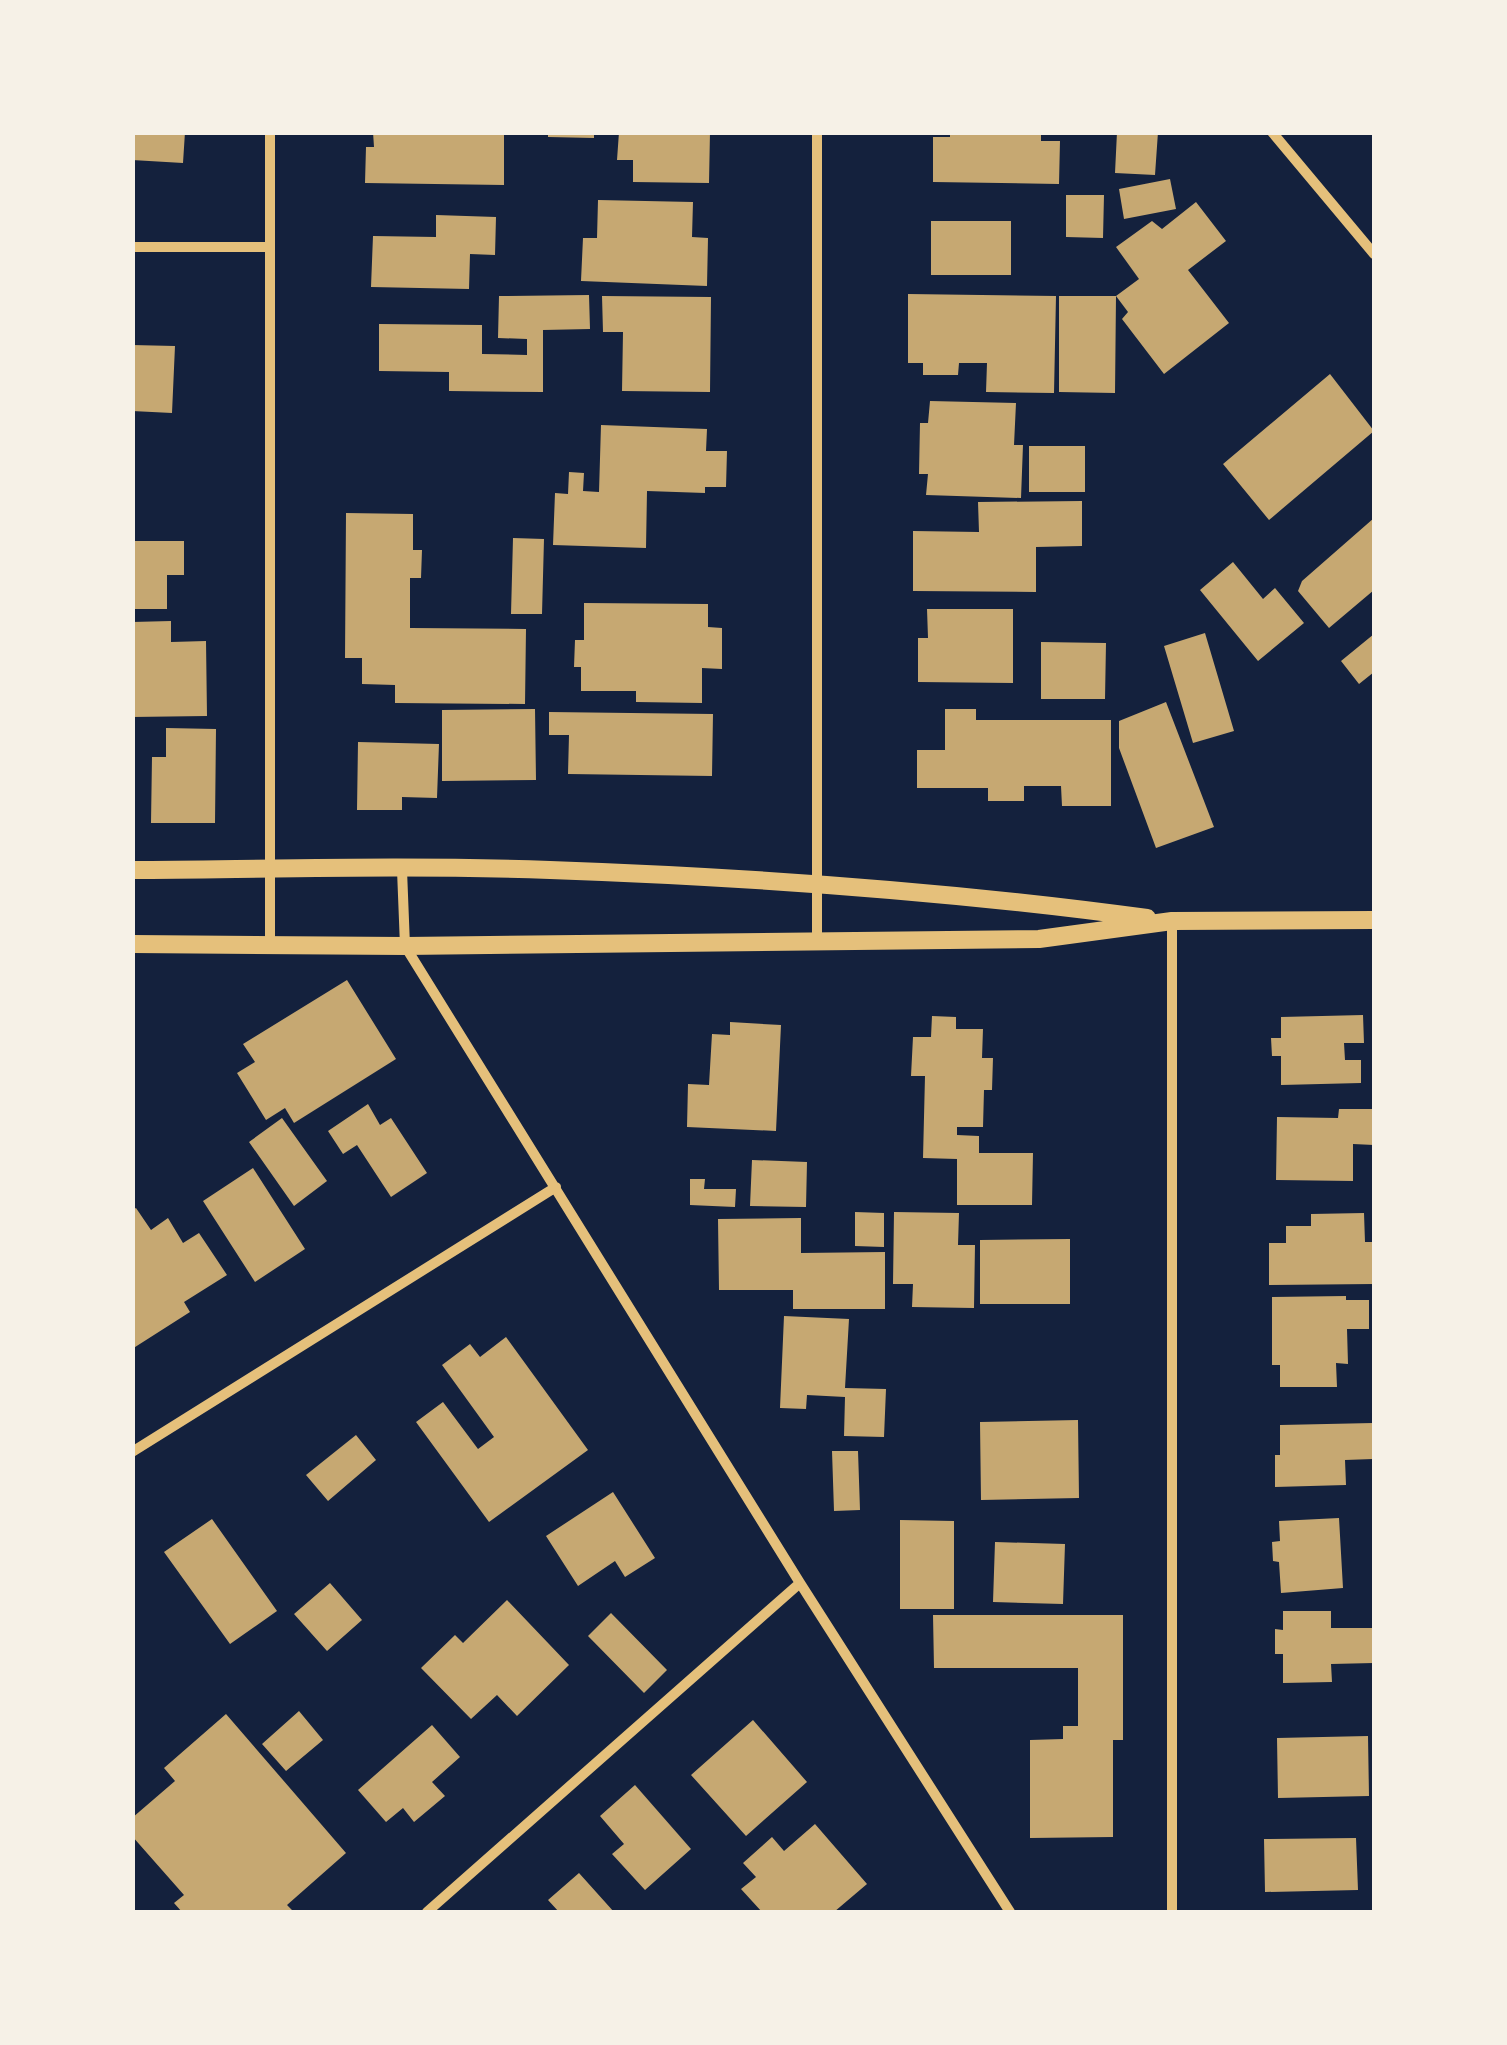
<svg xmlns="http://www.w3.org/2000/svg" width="1507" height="2045" font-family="'Source Sans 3',sans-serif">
<rect width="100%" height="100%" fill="#14213d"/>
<path fill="#c6a872" d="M132,132h53l-2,31 -51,-3z
M373,132h131v53l-139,-2 1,-36h8z
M548,132h46v6l-46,-1z
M619,132h91l-1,51 -76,-1v-22h-16z
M950,132h91v9h19l-1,43 -126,-2v-45h17z
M1117,132h41l-3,43 -40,-2z
M1170,179l6,30 -52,10 -5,-30z
M1066,195h38l-1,43 -37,-1z
M598,200l95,2 -1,35 16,1 -1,48 -126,-5 2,-43h14z
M1196,202l30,39 -38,29 41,53 -65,51 -42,-55 6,-7 -12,-16 23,-17 -23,-32 36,-26 10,8z
M436,215l60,2 -1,38 -25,-1 -1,35 -98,-2 2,-51 63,1z
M931,221h80v54h-80z
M908,294l148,2 -2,97 -68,-1 1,-29h-28l-1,12h-35v-12h-15z
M589,295l1,34 -47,1v62l-94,-1v-19l-70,-1v-47l103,1v29l45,1v-16l-29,-1 1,-42z
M602,296l109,1 -1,95 -88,-1 1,-59h-20z
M1059,296h57l-1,97 -56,-1z
M132,345l43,1 -3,67 -40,-2z
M1330,374l44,57 -105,89 -46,-56z
M930,401l86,2 -2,42h9l-2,53 -95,-3 2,-21h-9l1,-51h8z
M601,425l106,4 -1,22h21l-1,36h-21v6l-58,-2 -1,57 -93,-3 2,-52 13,1 1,-22 15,1 -1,18 16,1z
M1029,446h56v46h-56z
M1082,501v45l-46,1v45l-123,-1v-60l66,1 -1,-30z
M346,513l67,1v36h9l-1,28h-11v50l116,1 -1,75 -130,-1v-18l-33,-1v-26h-17z
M1374,518v72l-45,38 -31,-37 4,-10z
M513,538l31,1 -2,75h-31z
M132,541h52v34h-17v34h-35z
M1233,562l30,37 12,-11 29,35 -46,38 -58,-71z
M584,603l124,1v23l14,1v41l-20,-1v35l-66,-1v-11h-55v-24h-7l1,-27h9z
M927,609h86v74l-95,-1v-44h10z
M171,621v21l35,-1 1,75 -75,1v-95z
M1205,633l29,98 -41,12 -29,-97z
M1374,634v38l-15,12 -18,-23z
M1041,642l65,1 -1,56h-64z
M1166,702l48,125 -58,21 -37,-100v-27z
M535,709l1,71 -94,1v-71z
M945,709h31v11h135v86h-49l-1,-20h-37v15h-36v-13h-71v-38h28z
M549,712l164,2 -1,62 -144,-2 1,-39h-20z
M166,728l50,1 -1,94h-64l1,-66h14z
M358,742l81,2 -2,54 -35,-1v13h-45z
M347,980l49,79 -102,64 -9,-15 -19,12 -29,-47 18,-11 -12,-18z
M1363,1015l1,28h-20l1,17h16v23l-80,2v-29h-9l-1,-18h10v-21z
M932,1016l24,1v12h27l-1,29h11l-1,32h-8l-1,37h-26v8l22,1v17h54l-1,52h-75v-46l-34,-1 2,-82h-14l2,-39h18z
M730,1022l51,3 -5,106 -89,-4 1,-43 21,1 3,-51 18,1z
M368,1104l12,21 11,-7 36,55 -36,24 -34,-52 -14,9 -15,-23z
M1339,1109h35v36l-21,-1v37l-77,-1 1,-63 61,1z
M282,1118l45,63 -33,25 -45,-64z
M752,1160l55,2 -1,45 -56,-1z
M253,1168l52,81 -50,33 -52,-81z
M690,1179h15l-1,10h32l-1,18 -45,-2z
M136,1208l15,22 17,-12 15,25 16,-10 28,42 -43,27 6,10 -58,37v-139z
M855,1212l29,1v34l-29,-1z
M894,1212l65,1 -1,32h17l-1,63 -62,-1 1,-23h-20z
M1364,1213l1,29h9v42l-105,1v-42h17v-17h25v-12z
M801,1218v35l84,-1v57h-92v-19h-74l-1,-71z
M1070,1239v65h-90v-64z
M1346,1296v4h23v29h-22l1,35 -12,-1 1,24h-57v-22h-8v-68z
M784,1316l65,3 -4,69 41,1 -2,48 -40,-1 1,-39 -38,-2 -1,14 -26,-1z
M506,1337l82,113 -99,72 -73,-100 27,-20 35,47 16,-12 -52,-72 28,-21 10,13z
M1078,1420l1,78 -98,2 -1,-78z
M1373,1423v36l-28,1 1,25 -71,2v-32h5v-30z
M356,1435l20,25 -48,41 -22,-26z
M832,1451h26l2,59 -26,1z
M613,1492l42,66 -30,19 -10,-16 -37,25 -32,-50z
M1339,1518l4,70 -62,5 -2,-31 -6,-1 -1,-19 8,-1 -1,-20z
M212,1519l65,92 -47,33 -66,-92z
M900,1520l54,1v88h-54z
M995,1542l70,2 -2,60 -70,-2z
M330,1583l32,37 -35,31 -33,-37z
M507,1600l62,65 -52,51 -20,-21 -26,24 -50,-51 34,-33 8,8z
M1283,1611h48v17h43v35l-43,1 1,18 -49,1v-29h-8v-25l8,1z
M611,1613l56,57 -23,23 -56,-57z
M933,1615h190v125h-10v97l-83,1v-98l33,-1v-13h15v-58h-144z
M299,1711l24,29 -37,31 -24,-27z
M226,1714l120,139 -59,52 7,7h-112l-8,-9 10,-8 -52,-59v-18l43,-37 -11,-13z
M753,1720l54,62 -61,54 -55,-61z
M432,1725l28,32 -28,25 13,14 -31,26 -11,-14 -17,14 -28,-32z
M1368,1736l1,60 -91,2 -1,-60z
M635,1785l56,64 -46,41 -33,-36 12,-10 -24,-28z
M815,1824l52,60 -33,28h-72l-21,-23 15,-12 -13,-14 29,-26 12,14z
M1356,1838l2,52 -93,2 -1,-53z
M579,1873l35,39h-55l-11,-12z"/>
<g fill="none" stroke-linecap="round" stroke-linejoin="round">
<path stroke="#e5c07b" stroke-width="10" d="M1272,132l102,122
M132,247h138
M402,870l3,76 395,637 210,329
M817,942v-810
M270,944v-812
M132,1452l424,-265
M427,1912l373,-329
M1172,1912v-991"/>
<path stroke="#e5c07b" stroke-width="18" d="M132,870c139,-1 279,-5 418,0 199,7 399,21 597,48
M132,944l273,2 634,-7 133,-18 202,-1"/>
</g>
<rect width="1507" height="2045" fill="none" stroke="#f6f1e7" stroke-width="270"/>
</svg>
